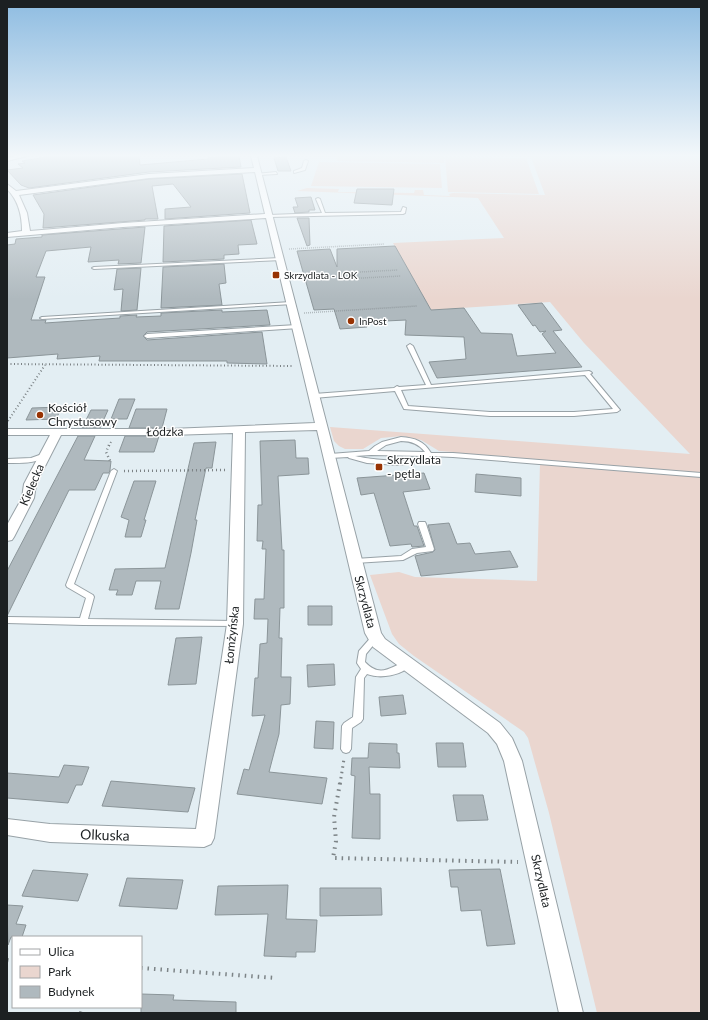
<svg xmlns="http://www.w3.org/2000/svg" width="708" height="1020" font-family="Lato,sans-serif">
<rect width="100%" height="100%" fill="#e3eef3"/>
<path fill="#ead6cf" d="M306,156h138v7l-107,-2 -1,-4h-22z
M475,156h226v857h-104l-48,-200 -21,-75 -4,-6 -110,-76 -15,-12 -7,-10 -22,-59 29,-3 16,5 122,4 3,-118 -87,-8v-3l-14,-1 -18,-11 -18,-4 -22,2 -18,11h-18l-6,-3 -5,-5 -4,-14 360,27 -106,-111 -34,-41 -119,8 -38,-67 111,-5 -26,-40 -181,-7 10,-3 32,1 -1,3 76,1 1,-3h8l1,5 26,1 -1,-2 4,-1 92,2 -14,-38z
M445,157l81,1 13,36 -91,-2z
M319,162l121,2 2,24 -131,-2z"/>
<path fill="#afb9be" stroke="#8b9599" d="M53,156h86l1,9 68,-6v-1h9l-1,-2h23l2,11 -92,5 -120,16 -8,-3 -14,-15 16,-2 -5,-4 7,-1 -3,-2z
M286,157l5,14h-13l-4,-13z
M242,174l8,39 -85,6v-10l26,-2 -18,-23 -21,2 6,33h-13v1l-102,8 1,-14 -11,-19 116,-16z
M357,189h37l-2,16 -38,-2z
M311,197l4,13h-6v2l-14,1 -2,-6h5l-3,-9z
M297,218h12l1,27 -3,1z
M251,220l6,24 -19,1 1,9 -15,1v4l-61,3 1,-36z
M145,227l-4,36 -23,1 1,-4 -31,2 3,-15 -45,4 -10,26h9l-14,43h15l-1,3 75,-5v-2l17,-1 -1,2 25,-1v-3l61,-3v2l45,-2 3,15 -123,7 -4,4 4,4 115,-8 5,32 -40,-1v-2h-128l1,-5 -43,3 1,-5 -51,4v-113l8,-1 1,-5 26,-2v-2z
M395,246l36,64 33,-2 17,25 31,1 5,22 39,-3 -14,-19 4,-3 -6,1 -5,-7 -2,1 -15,-21 24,-2 20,27 -9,1 29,36 -145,11 -8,-16 37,-3 -2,-22 -59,-2 1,-15 -41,2 2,5 -27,2 -6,-20 -20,1 -17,-59 33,-2 7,18v-18z
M224,264l2,19 -7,1 3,21 -61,3 2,-41z
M141,268l-4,42 -16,1 2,-22 -9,1 3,-21z
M119,399h16l-8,20h-16z
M62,407l-6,12 -30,1 6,-12z
M136,409h31l-5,19h-33z
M91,410h17l-8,18h-18z
M78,436h17l-11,24 27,1 -1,9 -1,3h-6l-8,17h-26l-62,126v-45z
M125,436h34l-5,16h-35z
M295,440l1,18h12l1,16 -31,2 4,74h2v58h-4l-1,30h3l-1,39h10l-1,27 -9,1 -2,29 -10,38 58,6 -5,26 -85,-10 7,-25 5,1 16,-55 -13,1 3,-38h3l2,-34 7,-1 1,-24h-14l1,-20h9l2,-50h-4l1,-8h-6l1,-36h4l-2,-64z
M216,442l-4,26h-6l-11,52h2l-6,33 -12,56h-24l6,-28h-25l-4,14h-16l2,-5h-9l6,-21 50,-1 29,-125z
M424,473l6,16 -27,3 11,34h3l7,20 -12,1 -1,-3 -21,2 -16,-53 -13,2 -4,-17z
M476,474l45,4v18l-46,-4z
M134,481h22l-12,39h2l-5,17h-16l4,-17 -8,-3z
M449,523l8,21 13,-1 5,11 35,-3 8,16 -97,9 -6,-20 18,-4 2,-2 -7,-25z
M308,606h24v19h-24z
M202,637l-6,47 -28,1 8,-47z
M334,664l1,21 -27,2 -1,-22z
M403,695l3,19 -25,2 -2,-19z
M316,721l18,1 -1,27 -19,-1z
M369,743l28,1v9h2l1,15 -31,-1 1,27h10v45l-28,-1 3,-62 -4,-1 1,-17h16z
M436,743h27l3,24h-28z
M64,765l25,2 -7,18h-6l-8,18 -61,-5v-25l52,4z
M111,781l84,7 -7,24 -86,-6z
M453,795h30l5,25 -31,1z
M500,869l15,75 -28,2 -6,-36 -20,1 -3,-24h-7l-2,-17z
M33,870l55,4 -10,27 -56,-5z
M127,878l56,2 -6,29 -58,-3z
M288,885l-2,34 31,1 -2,32h-19v5l-32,-1 4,-42 -53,1 3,-29z
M320,888h61l1,27 -62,1z
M7,905l16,1 -7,18 10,1 -4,12h-11l-3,8z
M141,994l33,1 -1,5 63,2v11h-95z"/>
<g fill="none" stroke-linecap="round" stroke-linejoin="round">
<defs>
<path id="service" d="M306,160l2,1 -3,9 -11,3v-2l8,-3 2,-7z
M276,172l1,2 -19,1 -2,-1z
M318,198l2,1 5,14 76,-1 2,-5 3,1 -1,5 -2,1 -134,3 -2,-1 2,-1 53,-2 -6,-14z
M280,258h2v2l-188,9 -2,-1 2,-1z
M291,302l2,1v1l-251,15 -2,-1 2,-1z
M297,325l3,2 -1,1 -152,10 -3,-2 3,-2z
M410,344l3,2 18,39 158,-14 2,1 1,1 -2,1 30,36 -3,2 -43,4h-84l-86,-7 -9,-18 -81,7 -3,-2 3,-2 80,-6 3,-2 2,1 27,-2 -19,-39zM585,375l28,34 -39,3h-84l-82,-6 -7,-16z
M401,437c14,1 23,4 30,16h22l248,20v4l-248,-20 -23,-1 -4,5 -10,2 -18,2 -31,-2 -18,-5 -1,-1 -18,1 -3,-2 3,-2 39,-3 6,-5 7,-4zM401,441c10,0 18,3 24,11l-48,-1 9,-6zM371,455l53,1c-9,9 -57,3 -69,0z
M45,453l3,2c-10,9 -28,8 -41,8v-4l24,-1z
M114,469l3,2 -43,113 19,11 1,2 -6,22 147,2 3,1 1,2 -1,2 -155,-1 -76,-2v-6l73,1 6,-20 -19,-11 -1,-2 45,-114z
M419,522h6l1,2 8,25 -1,2 -16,2 -14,7 -48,3 -4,-2 4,-2 46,-3 11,-7 14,-2 -8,-23z
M376,634l3,1 1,2 -14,17 -1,8c16,17 26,4 42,-1l3,1 1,2c-8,12 -31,15 -44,10l-3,4 -1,41 -2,3 -9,6 -1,21 -2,3 -3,1 -3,-1 -2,-3 1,-23 2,-3 9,-6 3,-40 5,-8 -4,-6 2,-12 14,-16z"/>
<path id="minor" d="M14,156h13l-20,5v-4z
M251,156h6l124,477 4,6 115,84 12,15 10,23 61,252h-24l-55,-252 -7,-17 -9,-11 -115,-86 -8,-14 -48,-203 -72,2 -2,192 -29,214 -3,6 -7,3 -154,-5 -43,-7v-16l43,5 146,5 31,-205 6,-191 -63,2h-109l-25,49 -2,14 -20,39 -2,3 -5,1v-16l15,-27 2,-14 26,-49h-43v-6h163l145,-6 -49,-205 -143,9 -116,10v-4l15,-2c0,-15 -3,-30 -15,-42v-5l9,7 133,-17 105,-6zM255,172l10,42 -142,9 -93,8 -3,-18 -8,-18 130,-17z"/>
</defs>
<use href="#service" stroke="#98a2a7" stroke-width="2"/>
<use href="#minor" stroke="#98a2a7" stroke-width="2"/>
<path stroke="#7c8386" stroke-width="1.5" stroke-dasharray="0.5 1.5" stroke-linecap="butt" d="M289,249l95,-5
M340,273l58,-3
M341,279l60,-3
M304,313l113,-7"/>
<path stroke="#7c8386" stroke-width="2" stroke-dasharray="1 2.5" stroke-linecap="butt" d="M7,364l287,2
M8,421l37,-56
M109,446l2,-4"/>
<path stroke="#7c8386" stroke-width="2.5" stroke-dasharray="1 3" stroke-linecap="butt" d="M109,445l-3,7 5,11
M124,471l101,-1"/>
<path stroke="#7c8386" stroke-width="3" stroke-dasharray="1.5 4" stroke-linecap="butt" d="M340,784l4,-25"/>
<path stroke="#7c8386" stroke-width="4" stroke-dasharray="1.5 5" stroke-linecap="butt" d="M340,783l-6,34 2,24 -3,17 185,4
M7,960l6,1
M141,968l135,10
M81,1013l2,-6"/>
<use href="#service" fill="#fff" fill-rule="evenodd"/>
<use href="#minor" fill="#fff" fill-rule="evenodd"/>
</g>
<linearGradient id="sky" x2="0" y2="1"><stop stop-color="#8ebce1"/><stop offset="0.52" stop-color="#f2f7fa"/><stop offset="1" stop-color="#f2f7fa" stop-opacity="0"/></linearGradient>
<rect width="708" height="299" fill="url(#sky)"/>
<g fill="#983303" stroke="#fff" stroke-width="1.5">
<rect x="272" y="271" width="8" height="8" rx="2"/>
<circle cx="351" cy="321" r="4"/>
<circle cx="40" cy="415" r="4"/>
<rect x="375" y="463" width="8" height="8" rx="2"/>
</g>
<g text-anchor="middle" stroke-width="3" stroke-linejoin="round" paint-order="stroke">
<g font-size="10" fill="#1c2022" stroke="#fff" text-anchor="start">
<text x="284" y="279">Skrzydlata - LOK</text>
<text x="359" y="325">InPost</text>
</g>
<g font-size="12" fill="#1c2022" stroke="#fff" text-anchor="start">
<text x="48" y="412">Kościół<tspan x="48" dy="14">Chrystusowy</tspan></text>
<text x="387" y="464">Skrzydlata<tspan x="387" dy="14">- pętla</tspan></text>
</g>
<g font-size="12" fill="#1c2022" stroke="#fff">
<text transform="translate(165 432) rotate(-1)" y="4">Łódzka</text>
<text transform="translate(32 485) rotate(-67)" y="4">Kielecka</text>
<text transform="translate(365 602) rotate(75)" y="4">Skrzydlata</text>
<text transform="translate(232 635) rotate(-84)" y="4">Łomżyńska</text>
<text transform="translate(541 881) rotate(77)" y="4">Skrzydlata</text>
</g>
<g font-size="14" fill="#1c2022" stroke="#fff">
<text transform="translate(105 835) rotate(2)" y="5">Olkuska</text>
</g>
</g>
<rect width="708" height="1020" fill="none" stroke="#1c2022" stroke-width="16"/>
<rect x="12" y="936" width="130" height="72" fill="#ffffff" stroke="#a4a6a7"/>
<rect x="20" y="949" width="20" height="6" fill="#ffffff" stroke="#a4a6a7"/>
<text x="48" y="956" font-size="12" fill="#1c2022">Ulica</text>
<rect x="20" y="966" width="20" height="12" fill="#ead6cf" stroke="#a4a6a7"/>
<text x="48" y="976" font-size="12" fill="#1c2022">Park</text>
<rect x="20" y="986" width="20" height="12" fill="#afb9be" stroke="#a4a6a7"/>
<text x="48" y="996" font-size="12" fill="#1c2022">Budynek</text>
</svg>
